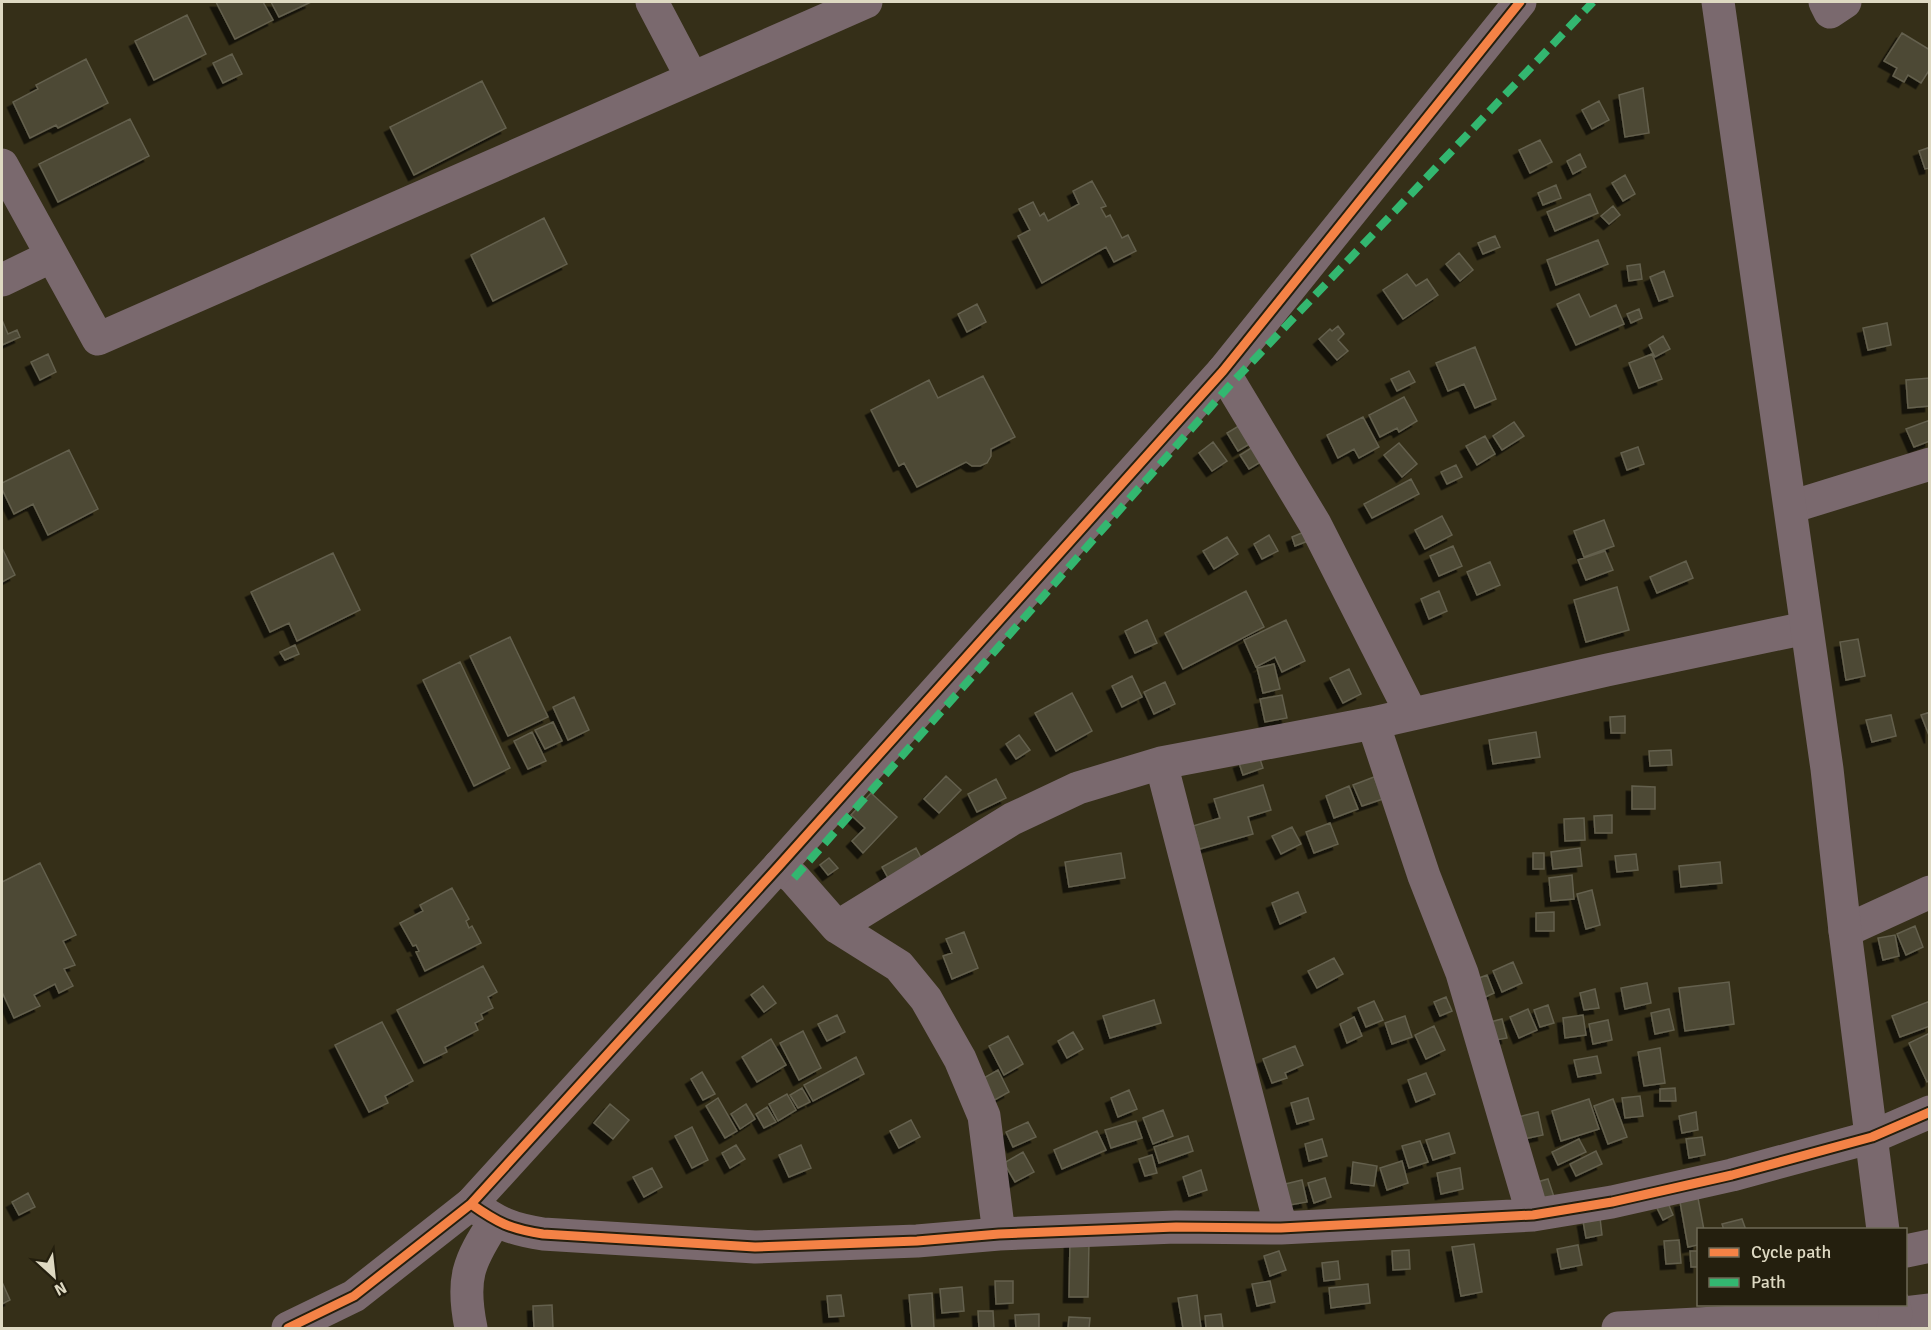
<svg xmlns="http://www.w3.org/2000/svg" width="1931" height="1330" font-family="Signika,sans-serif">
<defs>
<filter id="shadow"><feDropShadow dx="-5.5" dy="5.5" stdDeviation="0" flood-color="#0009"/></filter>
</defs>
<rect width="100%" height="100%" fill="#352f18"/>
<path fill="#4d4836" stroke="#64604d" stroke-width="1.5" filter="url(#shadow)" d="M216,2h47l10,18 -38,19z
M271,2h40l-32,15z
M187,15l19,39 -52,26 -19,-39z
M1902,33l28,17v19l-9,14 -13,-8 -4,7 -11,-6 4,-8 -13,-7z
M232,54l10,20 -19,9 -10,-20z
M86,59l22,44 -50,25 -2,-3 -26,13 -17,-36 25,-13 -2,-4z
M482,81l24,47 -92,47 -24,-48z
M1643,88l6,45 -24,4 -6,-42z
M1599,101l10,19 -17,9 -10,-19z
M130,119l19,37 -91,46 -19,-38z
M1540,140l12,22 -22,11 -11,-23z
M1930,147v21l-5,1 -6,-18z
M1580,154l6,13 -13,7 -6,-13z
M1625,175l10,19 -12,7 -11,-18z
M1092,181l14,25 -5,2 5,9 4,-2 12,23 6,-3 8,16 -22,11 -8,-15 -64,36 -24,-47 12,-6 -11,-21 14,-7 7,14 4,-3 4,8 31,-17 -6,-13z
M1556,185l5,13 -18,7 -5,-12z
M1590,194l8,19 -43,18 -8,-19z
M1613,206l7,9 -11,9 -8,-8z
M544,218l23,46 -74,37 -22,-46z
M1495,236l5,11 -17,7 -5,-11z
M1598,240l10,24 -52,21 -9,-25z
M1459,253l14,17 -13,11 -14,-17z
M1640,264l2,15 -13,2 -2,-15z
M1664,271l9,25 -14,5 -9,-24z
M1407,274l9,12 11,-7 11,16 -35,24 -20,-29z
M1579,294l11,23 26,-12 8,19 -48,21 -19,-41z
M977,304l9,18 -19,10 -9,-18z
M1639,309l3,9 -11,5 -4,-9z
M2,320l6,14 9,-4 3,7 -18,8z
M1887,323l4,22 -23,5 -5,-22z
M1338,326l6,8 -6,6 10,11 -11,9 -18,-21 11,-10 2,2z
M1663,336l7,13 -15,8 -6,-12z
M1475,347l21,52 -21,9 -11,-24 -16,7 -12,-28z
M48,354l8,18 -16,8 -9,-18z
M1652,354l10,25 -23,9 -10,-25z
M1409,371l6,11 -18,9 -6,-12z
M983,376l32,61 -24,12v7l-4,7 -7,3h-8l-6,-4 -49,25 -13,-24 -5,3 -28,-56 58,-30 9,18z
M1930,378v28l-22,2 -2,-28z
M1404,397l13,24 -18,11 -2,-4 -17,9 -11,-22z
M1363,417l16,30 -20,11 -5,-9 -16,9 -11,-23z
M1930,420v21l-16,6 -8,-18z
M1514,422l10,14 -22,14 -9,-14z
M1242,424l11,18 -15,9 -11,-18z
M1485,436l10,18 -18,11 -11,-19z
M1213,442l14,19 -15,10 -13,-18z
M1399,443l18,21 -15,13 -18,-22z
M1256,445l8,15 -15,9 -9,-14z
M1638,447l6,17 -17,6 -6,-17z
M69,450l29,59 -50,26 -15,-31 -19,10 -12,-25v-6z
M1456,465l6,12 -15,7 -6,-12z
M1411,479l8,15 -47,24 -8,-14z
M1442,516l10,19 -27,14 -10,-19z
M1604,520l10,26 -30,11 -10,-26z
M1304,532l4,9 -13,5 -3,-9z
M1269,535l9,16 -16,8 -8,-15z
M1227,537l11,17 -24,15 -11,-18z
M1453,546l9,20 -23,10 -9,-20z
M2,548l13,27 -13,7z
M1605,551l8,19 -27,10 -8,-20z
M333,553l27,57 -63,31 -8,-18 -19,9 -19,-40z
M1686,561l7,17 -36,15 -7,-16z
M1490,562l10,23 -23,10 -10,-23z
M1617,587l12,43 -43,12 -12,-42z
M1246,591l18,36 -81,42 -18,-36z
M1439,591l8,20 -18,8 -8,-20z
M1147,620l10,23 -22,10 -10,-22z
M1286,620l19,41 -23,11 -7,-15 -19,10 -12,-27z
M510,637l38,80 -40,19 -38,-80z
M1858,639l7,37 -19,4 -6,-38z
M295,645l4,9 -14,6 -5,-8z
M460,662l50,106 -36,18 -51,-106z
M1274,664l6,25 -17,4 -6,-25z
M1349,669l12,25 -18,9 -13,-25z
M1132,676l10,21 -20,10 -10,-21z
M1165,682l10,22 -21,10 -10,-22z
M1072,693l20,38 -36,20 -21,-38z
M1282,695l5,23 -22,4 -5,-23z
M574,697l15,33 -21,10 -15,-33z
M1930,712v26l-9,-23z
M1891,715l5,21 -24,6 -6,-22z
M1625,716v17h-14l-1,-16z
M553,722l9,19 -17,8 -10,-19z
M532,732l14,29 -18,8 -14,-28z
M1536,732l4,25 -47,7 -4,-24z
M1019,735l11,15 -14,9 -10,-15z
M1671,750l1,15 -22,1 -1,-15z
M1259,756l4,12 -20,7 -4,-12z
M946,776l15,14 -22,23 -15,-14z
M1374,777l9,22 -21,7 -9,-21z
M996,779l10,19 -29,14 -9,-18z
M1263,785l8,25 -23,7 5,17 -53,15 -7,-23 27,-8 -6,-19z
M1349,786l9,23 -24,9 -8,-22z
M1632,786l23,1v22h-23z
M871,793l26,24 -34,36 -11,-12 13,-13 -14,-13z
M1612,815v18h-17l-1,-17z
M1584,818l1,22 -20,1 -1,-22z
M1330,823l8,21 -24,9 -8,-21z
M1292,827l9,17 -20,10 -9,-18z
M916,848l10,19 -34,18 -10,-18z
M1580,848l2,18 -29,3 -2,-17z
M1121,853l4,25 -56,9 -4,-25z
M1533,853h11v16h-11z
M1636,854l2,16 -21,2 -2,-16z
M829,858l9,10 -10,7 -8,-10z
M1720,862l2,21 -41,4 -2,-21z
M40,863l36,72 -13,6 12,24 -11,4 9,17 -14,7 -4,-9 -21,11 6,11 -26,12 -12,-26v-110z
M1572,875l2,24 -23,2 -2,-23z
M452,888l17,31 -3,2 3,7 3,-2 9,17 -56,28 -9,-19 3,-1 -3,-6 -3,1 -13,-23 23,-12 -3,-6z
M1592,890l8,35 -14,4 -9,-35z
M1298,892l8,20 -26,12 -8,-21z
M1554,912v19h-18v-18z
M1915,926l8,21 -17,8 -9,-21z
M964,932l14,36 -26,11 -9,-23 9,-3 -6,-14z
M1895,935l4,21 -16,4 -5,-22z
M1334,958l9,16 -26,14 -9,-17z
M1513,962l9,21 -20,9 -9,-21z
M483,966l14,26 -9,5 5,11 -12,6 2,5 -8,4 3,7 -33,17 2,5 -23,11 -27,-53z
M1487,975l7,18 -15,7 -8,-19z
M1729,982l5,42 -49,7 -6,-43z
M1647,983l4,20 -26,6 -4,-21z
M763,986l13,17 -12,9 -13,-17z
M1595,989l4,19 -15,2 -4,-17z
M1446,997l6,14 -12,5 -6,-14z
M1154,1000l7,23 -51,15 -7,-22z
M1374,1001l9,19 -17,7 -8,-19z
M1930,1001v25l-30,11 -8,-21z
M1548,1005l6,18 -14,4 -6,-17z
M1528,1009l9,21 -18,8 -9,-21z
M1669,1009l5,21 -19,4 -4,-21z
M837,1015l8,17 -18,9 -9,-17z
M1583,1015l3,20 -21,3 -2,-20z
M1405,1016l7,21 -20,7 -7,-21z
M1354,1017l8,19 -15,7 -7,-19z
M1502,1019l5,19 -16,3 -5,-18z
M1608,1020l4,20 -19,4 -4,-20z
M382,1022l31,59 -28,15 3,7 -19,9 -34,-67z
M1434,1026l11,24 -19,9 -11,-24z
M803,1031l18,37 -22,12 -19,-37z
M1073,1032l10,17 -16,9 -9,-17z
M1930,1033v47l-3,2 -18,-39z
M1008,1036l15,28 -19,11 -15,-29z
M771,1039l15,26 -29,17 -15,-25z
M1295,1046l8,19 -18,8 2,5 -15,5 -9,-24z
M1660,1048l5,35 -21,3 -6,-34z
M1597,1056l4,17 -23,4 -4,-17z
M856,1057l8,17 -51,27 -9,-16z
M998,1070l11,22 -18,10 -11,-22z
M702,1072l13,22 -12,6 -12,-21z
M1426,1073l9,21 -19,8 -8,-22z
M802,1088l8,14 -12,6 -8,-13z
M1675,1088l1,13h-16v-12z
M1129,1090l8,19 -19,8 -7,-19z
M787,1094l9,16 -18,11 -9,-17z
M1640,1096l3,20 -18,2 -3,-20z
M718,1098l19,33 -12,7 -19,-32z
M1308,1098l6,21 -17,5 -6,-21z
M1589,1099l10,30 -38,12 -9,-30z
M1613,1099l14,38 -19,7 -14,-38z
M610,1104l19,16 -16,19 -19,-16z
M746,1104l9,15 -15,10 -9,-15z
M767,1107l9,15 -12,6 -8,-14z
M1163,1110l10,26 -20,8 -10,-26z
M1538,1112l5,23 -24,5 -5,-22z
M1696,1112l2,18 -16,3 -3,-17z
M911,1120l9,17 -21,11 -9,-17z
M1136,1121l6,17 -31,10 -6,-18z
M1028,1122l8,15 -23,10 -7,-15z
M692,1127l16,33 -16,8 -17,-32z
M1097,1131l9,19 -44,19 -8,-19z
M1449,1133l6,20 -22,7 -7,-20z
M1188,1136l5,15 -34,12 -5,-16z
M1702,1137l3,18 -16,3 -3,-19z
M1322,1139l5,17 -18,5 -4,-17z
M1579,1139l7,13 -28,13 -6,-13z
M1420,1141l8,21 -19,6 -7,-22z
M736,1145l9,14 -15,9 -8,-15z
M801,1145l10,23 -22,9 -10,-22z
M1596,1151l6,13 -26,12 -6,-12z
M1023,1152l11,20 -19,10 -11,-19z
M1152,1155l5,18 -12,3 -6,-17z
M1402,1161l6,22 -21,7 -7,-22z
M1353,1162l24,4 -3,20 -23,-3z
M652,1168l10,19 -18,10 -11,-20z
M1460,1168l3,21 -22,5 -4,-21z
M1201,1170l6,20 -18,6 -6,-19z
M1325,1178l6,19 -17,6 -6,-20z
M1548,1179l6,18 -23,7 -5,-19z
M1302,1180l5,22 -17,3 -5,-21z
M28,1193l7,14 -16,8 -7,-13z
M1698,1198l6,32h-6v15l-10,2 -8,-45z
M1668,1203l5,12 -10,5 -6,-12z
M1600,1218l2,17 -16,3 -3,-17z
M1742,1219l4,11h-22l-2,-6z
M1679,1240l2,23 -15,1 -2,-23z
M1070,1241h19l-1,56h-19z
M1474,1244l8,48 -21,4 -9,-49z
M1578,1245l4,20 -21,4 -4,-20z
M1409,1250l1,19 -17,1 -1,-19z
M1279,1251l7,19 -16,6 -6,-20z
M1690,1251h8v16h-7z
M1338,1261l2,18 -16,2 -2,-18z
M995,1281h18v22l-17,1z
M1270,1281l5,21 -18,4 -5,-22z
M2,1282l8,18 -8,4z
M1368,1284l2,19 -39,5 -2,-20z
M962,1287l2,24 -22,2 -2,-24z
M932,1293l2,35h-22l-3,-33z
M841,1295l3,21 -15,1 -2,-21z
M1197,1295l4,33h-18l-5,-30z
M552,1305l1,23h-19l-1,-22z
M978,1311h15l1,17h-15z
M1039,1314v14h-23l-1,-13z
M1221,1314l2,14h-17l-1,-12z
M1069,1317l21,1 -1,10h-21z"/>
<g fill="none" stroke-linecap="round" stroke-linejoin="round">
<path stroke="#7a696e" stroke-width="33" d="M652,2l40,76
M1825,2l5,10 15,-10
M2,165l96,174 768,-337
M2,280l50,-24
M1223,371l92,153 96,189
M1791,507l139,-43
M1373,723l51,153 38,97 71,242
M1161,763l120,465
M779,866l15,12 43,49 175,-108 66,-31 83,-25 212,-40 234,-53 199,-42
M837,927l62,39 27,33 34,60 24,57 15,118
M1845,931l85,-39
M471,1204c27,19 39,25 72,30l212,13 162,-6 82,-7 177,-7 105,1 252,-13 79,-13 120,-27 140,-38 58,-25
M1906,1251l24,-5
M471,1328c-10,-49 -3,-66 24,-107
M1618,1328l278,-14 34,-4"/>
<path stroke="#7a696e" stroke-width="33" d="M1718,2l109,767 18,162 38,299
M288,1328l66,-32 117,-92 308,-338 444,-495 297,-369
M1893,1328l3,-14 -2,-10"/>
<path stroke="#33b770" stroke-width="8" stroke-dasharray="15 8" stroke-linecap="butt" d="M794,878l437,-494 362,-382"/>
<defs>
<path id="cycleway" d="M471,1204c27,19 39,25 72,30l212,13 162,-6 82,-7 177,-7 105,1 252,-13 79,-13 120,-27 140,-38 58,-25
M288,1328l66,-32 117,-92 308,-338 444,-495 297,-369"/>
</defs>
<use href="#cycleway" stroke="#241f0e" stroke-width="13"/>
<use href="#cycleway" stroke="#f48246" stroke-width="9"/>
</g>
<rect width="1931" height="1330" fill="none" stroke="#ded9c2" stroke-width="6"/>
<rect x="1697" y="1228" width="210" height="78" fill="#241f0e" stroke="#6e6956" stroke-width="1.5"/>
<rect x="1709" y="1248" width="30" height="9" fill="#f48246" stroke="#6e6956" stroke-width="1.5"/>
<text x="1751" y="1258" font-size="18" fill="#ded9c2">Cycle path</text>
<rect x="1709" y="1278" width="30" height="9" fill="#33b770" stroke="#6e6956" stroke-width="1.5"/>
<text x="1751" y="1288" font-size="18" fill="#ded9c2">Path</text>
<g transform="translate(54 1276) rotate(153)" stroke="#241f0e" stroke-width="4.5" paint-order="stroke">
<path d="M0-4.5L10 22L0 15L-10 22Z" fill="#ded9c2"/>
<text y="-9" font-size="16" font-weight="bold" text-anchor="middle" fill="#ded9c2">N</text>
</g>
</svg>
